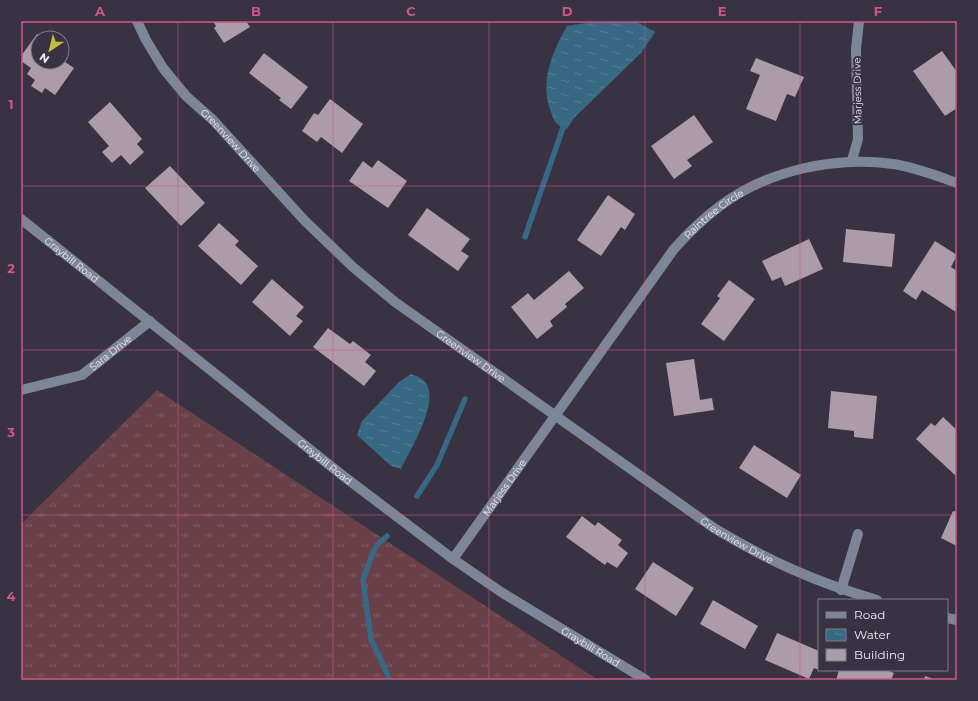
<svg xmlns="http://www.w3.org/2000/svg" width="978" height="701" font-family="Montserrat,sans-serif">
<defs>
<pattern id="grass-tufts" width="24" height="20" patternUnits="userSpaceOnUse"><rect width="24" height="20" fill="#6a4049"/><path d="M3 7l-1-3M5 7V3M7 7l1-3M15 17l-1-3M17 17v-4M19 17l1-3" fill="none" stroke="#805c64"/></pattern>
<pattern id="water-ripples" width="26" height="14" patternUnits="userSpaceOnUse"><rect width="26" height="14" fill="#376984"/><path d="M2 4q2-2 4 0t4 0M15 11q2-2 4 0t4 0" fill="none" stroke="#547f96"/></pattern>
</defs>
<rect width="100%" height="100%" fill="#383242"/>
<path fill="url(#grass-tufts)" d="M157,390l441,290h-577v-156z"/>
<path fill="url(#water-ripples)" d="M598,21h37l20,11 -14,21 -67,65 -7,11c-10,-3 -13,-7 -16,-17 -12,-29 1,-60 16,-86z
M411,374c7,2 14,5 17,13 8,21 -18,63 -27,82l-10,-3 -34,-31 5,-14 37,-39z"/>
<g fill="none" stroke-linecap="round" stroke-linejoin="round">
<path stroke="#376984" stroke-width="5.5" d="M525,237l40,-115
M417,496l20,-31 28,-66
M387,536l-10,9 -5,10 -9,25 8,59 19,41"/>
</g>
<path fill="#ad9ba9" d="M213,21h33l4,6 -26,16 -10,-15 2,-2z
M37,34l6,4h-5v24h24v-2l12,8 -19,27 -10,-7 -3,5 -11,-7 4,-6 -8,-6 4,-6 -10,-7v-5z
M942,51l15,21v36l-12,8 -32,-45z
M264,53l44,34 -17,22 -12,-9 2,-2 -32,-25z
M756,58l48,19 -9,20 -8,-3 -11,27 -30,-12 14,-34 -10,-4z
M330,99l33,25 -21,29 -21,-16 -4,5 -15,-11 12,-18 4,2z
M110,102l32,37 -5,5 7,8 -14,13 -9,-10 -9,8 -10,-11 7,-6 -21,-24z
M694,115l19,27 -26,18 5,6 -18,13 -23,-33z
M378,160l29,21 -19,27 -39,-27 14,-20 9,7z
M170,166l35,37 -24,23 -36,-38z
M608,195l27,19 -10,16 -4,-3 -20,29 -24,-16z
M427,208l43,31 -9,12 8,5 -11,15 -50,-36z
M219,223l20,18 -4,4 23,21 -17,19 -43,-39z
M846,229l49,5 -3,33 -49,-5z
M809,239l14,30 -38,17 -4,-9 -9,4 -10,-20z
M935,241l22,14 -6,12 6,4 -1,41 -34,-22 -6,10 -13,-9z
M569,271l15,17 -19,16 2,3 -17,14 3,5 -16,13 -26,-32 17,-14 6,7z
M272,279l32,28 -8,9 7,5 -13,15 -38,-34z
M729,280l26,19 -31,42 -23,-17 19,-26 -3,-2z
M328,328l22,16 3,-3 18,14 -6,7 11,9 -12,15 -51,-39z
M694,359l6,41 12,-2 2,12 -40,6 -8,-53z
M831,391l46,5 -4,43 -19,-2v-6l-26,-3z
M943,417l14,13v43l-2,2 -39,-36 15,-16 4,3z
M754,445l47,30 -14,23 -48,-30z
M953,511l4,1v34l-16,-8z
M582,516l13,10 3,-4 24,18 -4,5 10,8 -11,15 -10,-6 -2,3 -39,-28z
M653,562l41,26 -18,28 -41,-27z
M713,600l45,26 -13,23 -45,-25z
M777,633l42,18v19l-5,-2 -5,11 -44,-19z
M839,670h47l8,3 -3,7h-55z
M925,676l11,4h-12z"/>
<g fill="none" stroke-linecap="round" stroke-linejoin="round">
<g stroke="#7d8699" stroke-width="10">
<path id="s1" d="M137,21l9,19 17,28 23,28 27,24 92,101 49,47 41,34 319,226c55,33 101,54 163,72"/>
<path d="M852,160l6,-21 -2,-90 3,-28"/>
<path id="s2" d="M21,219l321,256 111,84 48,33 145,88"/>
<path id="s3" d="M21,390l61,-15 68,-54"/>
<path id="s4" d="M453,559l221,-310c14,-16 29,-30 46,-43 48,-36 115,-50 173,-42 22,3 44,12 64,19"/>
<path d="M841,590l17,-56"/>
<path d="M947,618l10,2"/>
</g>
</g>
<path fill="none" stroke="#cf5789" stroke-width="1" stroke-opacity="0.55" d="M178,21v659M333,21v659M489,21v659M645,21v659M800,21v659M21,186h936M21,350h936M21,515h936"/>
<g text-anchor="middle" stroke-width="4" stroke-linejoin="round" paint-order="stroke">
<g font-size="10" fill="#edeaf4" stroke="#383242">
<text transform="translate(857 91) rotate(-91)" y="4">Marjess Drive</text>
<text dy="4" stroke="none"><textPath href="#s1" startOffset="153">Greenview Drive</textPath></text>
<text dy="4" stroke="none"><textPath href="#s4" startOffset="434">Raintree Circle</textPath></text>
<text dy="4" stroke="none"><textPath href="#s2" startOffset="65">Graybill Road</textPath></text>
<text dy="4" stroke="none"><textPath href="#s3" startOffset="99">Sara Drive</textPath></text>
<text dy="4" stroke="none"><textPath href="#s1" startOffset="477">Greenview Drive</textPath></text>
<text dy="4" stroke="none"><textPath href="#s2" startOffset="389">Graybill Road</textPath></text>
<text dy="4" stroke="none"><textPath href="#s4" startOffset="88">Marjess Drive</textPath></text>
<text dy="4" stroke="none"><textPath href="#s1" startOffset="801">Greenview Drive</textPath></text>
<text dy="4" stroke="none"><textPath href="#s2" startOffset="713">Graybill Road</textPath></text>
</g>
</g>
<rect width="978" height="701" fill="none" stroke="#383242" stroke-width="44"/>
<rect x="818" y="599" width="130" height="72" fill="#383242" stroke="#807c89"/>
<rect x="826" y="612" width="20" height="6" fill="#7d8699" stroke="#807c89"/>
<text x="854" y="619" font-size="12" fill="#edeaf4">Road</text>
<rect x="826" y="629" width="20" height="12" fill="url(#water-ripples)" stroke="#807c89"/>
<text x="854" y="639" font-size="12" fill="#edeaf4">Water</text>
<rect x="826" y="649" width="20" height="12" fill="#ad9ba9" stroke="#807c89"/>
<text x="854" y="659" font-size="12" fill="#edeaf4">Building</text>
<g transform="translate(50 50) rotate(215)"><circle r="19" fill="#383242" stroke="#807c89"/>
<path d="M0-3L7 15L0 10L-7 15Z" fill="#c4bc3e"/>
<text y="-6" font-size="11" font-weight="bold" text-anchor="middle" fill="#edeaf4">N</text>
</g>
<rect x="22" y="22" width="934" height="657" fill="none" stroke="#cf5789" stroke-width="1.5"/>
<g font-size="13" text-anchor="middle" font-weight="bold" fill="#cf5789">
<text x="100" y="16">A</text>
<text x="256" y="16">B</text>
<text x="411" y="16">C</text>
<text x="567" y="16">D</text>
<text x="722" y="16">E</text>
<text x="878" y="16">F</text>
<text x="11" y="109">1</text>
<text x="11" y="273">2</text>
<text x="11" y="437">3</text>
<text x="11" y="601">4</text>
</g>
</svg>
